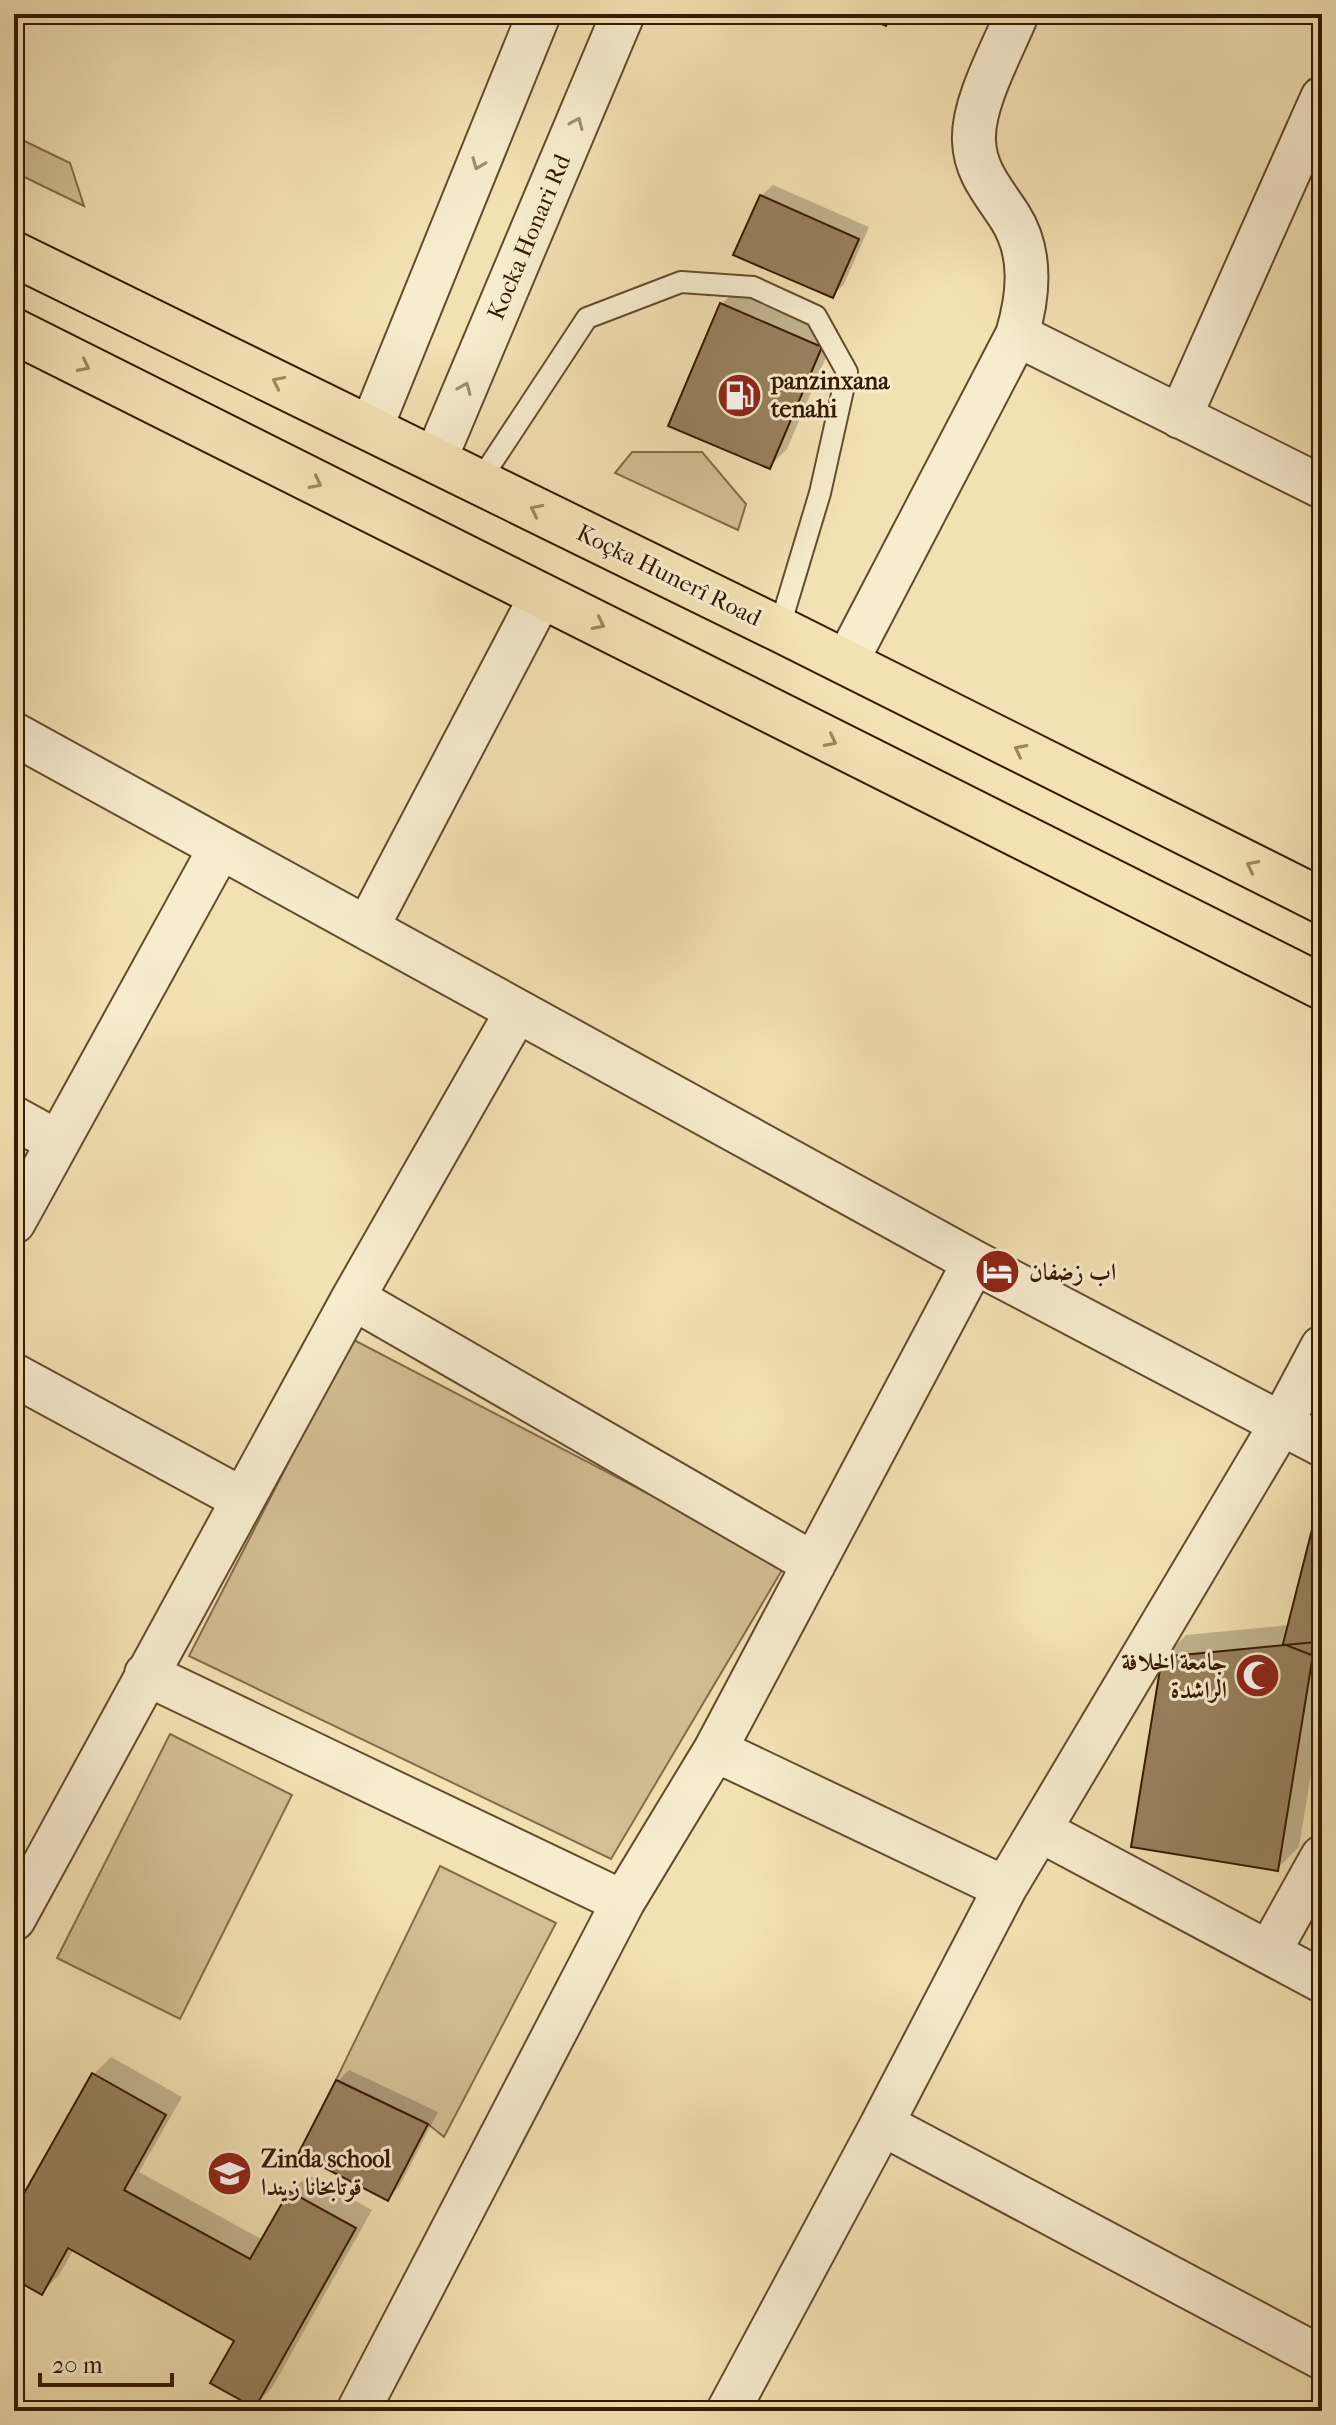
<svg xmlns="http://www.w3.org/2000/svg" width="1336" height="2425" font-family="'IM FELL French Canon',Amiri,serif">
<rect width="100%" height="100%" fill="#f2e1b3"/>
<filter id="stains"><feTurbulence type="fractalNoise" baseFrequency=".0025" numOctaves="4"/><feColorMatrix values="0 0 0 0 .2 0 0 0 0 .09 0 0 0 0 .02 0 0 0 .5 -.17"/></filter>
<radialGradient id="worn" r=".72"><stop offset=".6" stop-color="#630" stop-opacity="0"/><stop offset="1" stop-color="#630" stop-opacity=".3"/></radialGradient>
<path fill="#d2bf95" stroke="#846c4a" stroke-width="2" d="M14,136l56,27 14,43 -70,-34z
M632,452h70l44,52 -8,26 -123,-57z
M352,1339l433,226 -174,294 -422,-203z
M170,1734l122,61 -112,224 -123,-61z
M440,1866l116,57 -112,214 -16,-13 -92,-44z"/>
<path fill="#0003" d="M773,185l96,42 -25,57 -12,12 -71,-100z
M738,287l100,42 -51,120 -17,17 -49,-161z
M1322,1499v207l-23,141 -22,22 -114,-211 23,-23 104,-10z
M111,2057l71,40 -43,75 124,68 28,-48 17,-17 64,35 -100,178 -17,17 -18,-65 -163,-91 -15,26 -17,17 -28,-15v-62l80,-141z
M349,2070l89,42 -39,75 -11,11 -50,-117z"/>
<path fill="#97815d" stroke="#351900" stroke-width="2" d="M858,14h33l-5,12z
M760,195l99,44 -26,59 -100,-43z
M720,303l102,44 -52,122 -102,-43z
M1320,1498l2,1v160l-39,-15z
M1315,1642l-37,229 -147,-24 31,-190z
M92,2073l74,42 -42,75 126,69 39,-68 67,37 -101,180 -45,-25 24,-42 -166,-93 -26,47 -28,-16v-68z
M336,2080l92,44 -40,77 -90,-47z"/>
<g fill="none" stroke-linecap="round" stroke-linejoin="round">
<defs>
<path id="service" d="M479,482l108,-164 94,-36 72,5 63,29 31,56 -27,121 -41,136"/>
<path id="minor" d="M1017,335l305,152
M1180,417l142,-319
M371,428l168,-414
M435,460l188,-446
M846,663l171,-328c12,-40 16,-82 -7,-118 -16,-25 -35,-45 -36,-76 -2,-38 29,-92 43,-127
M14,734l960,528 348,183
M367,928l174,-332
M14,1118l42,23
M14,1222l206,-374
M353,1298l461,266
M14,1375l228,124
M146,1674l477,228
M715,1750l290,138
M1041,1831l281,150
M14,1919l339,-621 164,-287
M1269,1952l53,-95
M882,2124l123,-236 276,-464 41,-77
M358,2411l265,-509 92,-152 259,-488
M728,2411l154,-287 440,234"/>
<path id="primary" d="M14,254l765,375 543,272
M14,331l1308,656"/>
</defs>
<use href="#service" stroke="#644b2d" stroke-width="24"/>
<use href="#minor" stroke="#644b2d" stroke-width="46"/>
<use href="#primary" stroke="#351900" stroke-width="48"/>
<use href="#service" stroke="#f7ecce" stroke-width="20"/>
<use href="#minor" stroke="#f7ecce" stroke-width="42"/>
<use href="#primary" stroke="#f2e1b3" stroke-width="44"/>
</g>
<defs><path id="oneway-chevron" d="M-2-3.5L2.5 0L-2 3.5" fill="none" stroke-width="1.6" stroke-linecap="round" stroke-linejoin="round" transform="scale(2)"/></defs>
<g stroke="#a08d71">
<use href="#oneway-chevron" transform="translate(577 123) rotate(-67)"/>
<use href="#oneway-chevron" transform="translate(478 164) rotate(112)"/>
<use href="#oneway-chevron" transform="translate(465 388) rotate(-67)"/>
</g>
<g stroke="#9d8762">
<use href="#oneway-chevron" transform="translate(84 366) rotate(27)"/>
<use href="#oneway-chevron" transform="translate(278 382) rotate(-154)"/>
<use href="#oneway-chevron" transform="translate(316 483) rotate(27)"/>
<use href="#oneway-chevron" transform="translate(536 510) rotate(-154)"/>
<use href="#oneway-chevron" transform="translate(599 624) rotate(27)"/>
<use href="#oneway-chevron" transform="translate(831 741) rotate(27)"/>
<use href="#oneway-chevron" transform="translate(1020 750) rotate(-153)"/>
<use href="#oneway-chevron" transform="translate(1252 866) rotate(-153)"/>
</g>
<defs>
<symbol id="fuel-disc" viewBox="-11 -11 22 22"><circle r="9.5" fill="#8f2418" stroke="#f7ecce"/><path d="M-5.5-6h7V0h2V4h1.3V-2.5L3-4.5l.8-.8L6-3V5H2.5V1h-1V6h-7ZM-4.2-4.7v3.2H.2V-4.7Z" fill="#fff"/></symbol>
<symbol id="hotel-disc" viewBox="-11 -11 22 22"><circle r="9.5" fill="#8f2418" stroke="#f7ecce"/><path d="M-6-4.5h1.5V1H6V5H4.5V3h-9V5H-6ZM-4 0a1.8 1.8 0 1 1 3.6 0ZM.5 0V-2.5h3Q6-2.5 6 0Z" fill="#fff"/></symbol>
<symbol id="mosque-disc" viewBox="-11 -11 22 22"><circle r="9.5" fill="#8f2418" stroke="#f7ecce"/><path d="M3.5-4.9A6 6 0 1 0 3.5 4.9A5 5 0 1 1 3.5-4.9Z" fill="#fff"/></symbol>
<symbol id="school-disc" viewBox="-11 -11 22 22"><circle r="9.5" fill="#8f2418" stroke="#f7ecce"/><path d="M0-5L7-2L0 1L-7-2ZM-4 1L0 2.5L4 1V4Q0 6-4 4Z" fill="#fff"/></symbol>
</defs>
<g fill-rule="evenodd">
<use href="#fuel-disc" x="714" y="370" width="51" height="51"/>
<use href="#hotel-disc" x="972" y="1246" width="51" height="51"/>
<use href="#mosque-disc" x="1232" y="1650" width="51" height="51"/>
<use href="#school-disc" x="204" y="2148" width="51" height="51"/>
</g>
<g text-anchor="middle" stroke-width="6" stroke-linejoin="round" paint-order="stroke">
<g font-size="24" fill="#351900" stroke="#f7ecce">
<text transform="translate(529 237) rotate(-67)" y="8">Kocka Honari Rd</text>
<text transform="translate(669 575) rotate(26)" y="8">Koçka Hunerî Road</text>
</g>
<g font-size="24" font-weight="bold" fill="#351900" stroke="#f7ecce" text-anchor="start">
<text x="771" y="389">panzinxana<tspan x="771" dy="28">tenahi</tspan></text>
<text x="1029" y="1280">اب زضفان</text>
<text x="1227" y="1670" text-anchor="end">جامعة الخلافة<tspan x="1227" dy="28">الراشدة</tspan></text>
<text x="261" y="2167">Zinda school<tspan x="261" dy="28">قوتابخانا زیندا</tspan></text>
</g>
</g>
<rect width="1336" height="2425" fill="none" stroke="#f2e1b3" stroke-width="48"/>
<rect x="16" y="16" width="1304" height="2393" fill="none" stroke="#351900" stroke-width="4"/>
<rect x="24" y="24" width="1288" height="2377" fill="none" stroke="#351900" stroke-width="2"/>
<path d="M40 2373v12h132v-12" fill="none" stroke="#351900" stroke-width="4"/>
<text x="52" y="2373" font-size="24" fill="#351900" stroke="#f7ecce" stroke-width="6" paint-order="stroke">20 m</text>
<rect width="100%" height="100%" filter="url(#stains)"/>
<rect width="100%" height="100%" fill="url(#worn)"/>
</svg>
